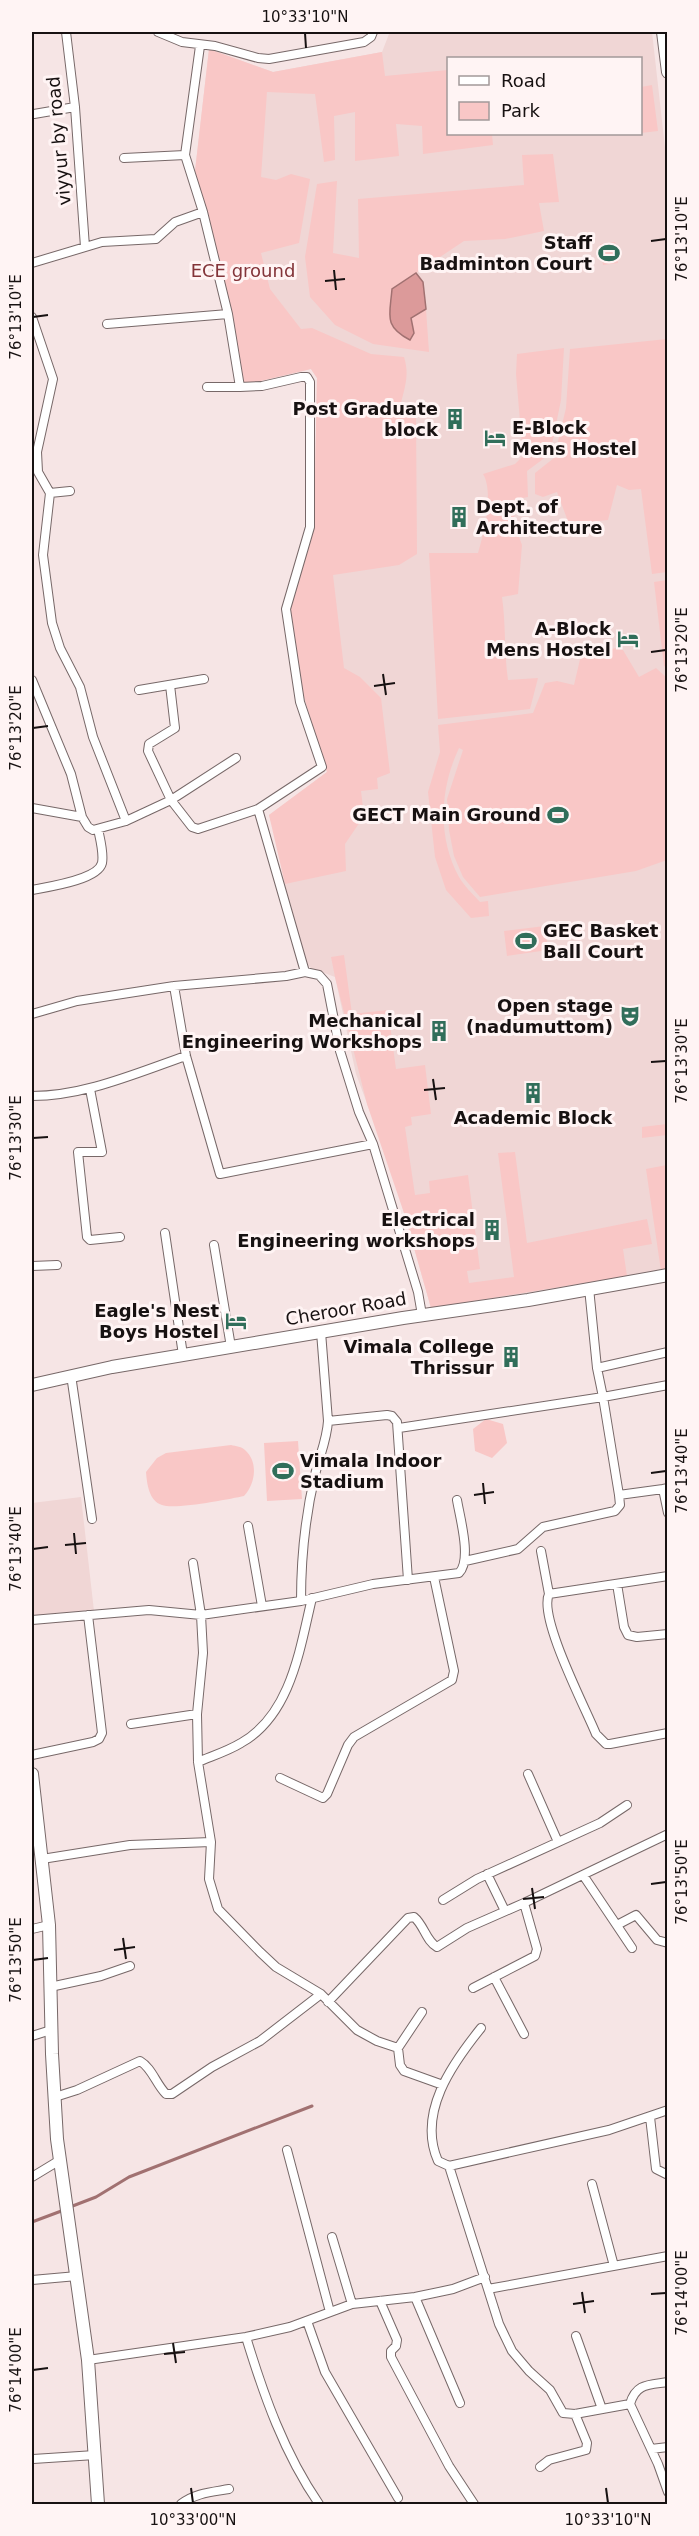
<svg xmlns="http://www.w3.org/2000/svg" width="699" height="2536" font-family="'DejaVu Sans',sans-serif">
<rect width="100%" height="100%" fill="#f6e5e5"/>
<path fill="#f0d6d5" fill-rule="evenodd" d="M387,32h265l16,142 -1,1096 -236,38 -39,-138 -36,-96 -21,-97 -24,-9 -9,-9 -12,-45 -12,-69 -9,-30 58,-43 -23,-75 -15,-87 25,-84 3,-148 -6,-9 -63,15 -53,-213 14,-122 64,23 109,-20 7,-18zM448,58h192v76h-192z
M81,1497l13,114 -62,7v-115z"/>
<path fill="#f9c7c6" d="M209,49l64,23 109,-20 3,24 63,-6v64h44l1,11 -70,9 -1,-28 -26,-2 3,32 -44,5v-49l-21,4 1,44 -11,2 -9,-68 -48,-2 -6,85 15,3 15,-6 19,5 -11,64 -38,10 9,36 31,40 11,-1 59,26 33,3c7,22 -2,35 -5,57l17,2 1,138 -18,11 -66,10 11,93 16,9 21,21 9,75 -13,5 1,11 -17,2 3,25 -19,28 1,27 -61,13 -16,-69 58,-43 -23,-75 -15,-87 25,-84 3,-148 -6,-9 -63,15 -6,-3 -14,-81 -33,-129z
M652,85l6,46 -17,2v-46z
M553,154l6,48 -20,1 5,28 -39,8 -41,2 -72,48 22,44 -3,-15 15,-9 3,43 -56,-8 -38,-19 -25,-28 -5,-40 12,-73 20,-3 -4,72 26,5 -1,-59 166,-14 -2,-30z
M615,242l3,21 -15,2 -3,-21z
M667,339v233l-15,2 -11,-85 -12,1 -12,-5 -9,35 -39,4 -12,-32 -14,5 -8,-3v-21l19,-15 12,-50 4,-59z
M564,348l-3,52 -11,54 -23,17 1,26 -16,3 4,29 6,16 -4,49 -16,3c4,28 2,55 6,83l30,-2 -8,31 -92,10 -9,-166h49c6,-20 16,-61 5,-79l32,-10 8,-8 -7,-82 1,-20z
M667,580h1l-1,88 -3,-2 -10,-84z
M616,648l7,2 16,27 17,-9 11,10v182l-31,11 -156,26 -17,-20 -9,-21 -5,-26 -2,-31 16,-49 -4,-2c-19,40 -22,89 0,129 5,9 14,17 21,25l8,-1 1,15 -18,2 -25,-28 -11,-33 -7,-65 12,-40 -2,-27 95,-12 12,-30 12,-2 17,4 7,-30z
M545,926l3,24 -41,6 -3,-25z
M344,955l8,59 36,-4 8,59 29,-4 6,49 -20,3 1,8 -7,2 10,68 15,-2 -1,-12 39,-6 12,94 -13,2 2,12 45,-6 -16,-124 17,-1 12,91 120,-24 5,25 -29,5 4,27 -196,32 -26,-92 -38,-112 -32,-127 -4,-20z
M667,1124v11l-25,3v-11z
M667,1165v105l-6,1 -15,-102z
M486,1419l17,5 4,19 -15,15 -17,-7 -2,-22z
M298,1441l4,58 -35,2 -3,-58z
M231,1445c5,1 11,2 14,5 14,12 10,35 -1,46 -14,3 -70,14 -82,9 -13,-4 -15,-21 -16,-33l11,-14 9,-5z"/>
<path fill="#dc9a9a" stroke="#a17171" stroke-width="1.5" d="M416,273l7,9 3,27 -15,9 3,15 -4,7c-27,-14 -20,-25 -18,-51z"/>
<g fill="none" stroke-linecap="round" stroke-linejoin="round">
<path stroke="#a17171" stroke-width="3" d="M70,2207l26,-10 33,-20 183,-71
M32,2222l32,-12"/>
<defs>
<path id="minor" d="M66,32l9,75 10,140
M158,32l24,10 33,4 43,12 11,1 95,-17 7,-5 2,-5
M200,46l-15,109 18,57 25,102 12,73 22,-1 39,-9h6l3,5v145l-24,82 14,93 22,65 -64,42 47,163
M34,114l41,-7
M124,158l61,-3
M32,263l70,-21 54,-3 19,-17 28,-10
M32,317l21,62 -16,73 1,20 12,21
M107,324l121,-10
M207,387h33
M70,491l-20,2 -7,62 9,68 8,25 20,39 13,50 33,84
M32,680l39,94 11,43
M170,685l5,43 -26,16 -1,7 23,49 65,-42
M139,690l65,-11
M32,808l50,9 6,10 5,3 33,-9 45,-21 21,27 6,2 60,-20
M32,890c15,-3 66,-10 70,-27 2,-10 -2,-24 -4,-34
M174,986l12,70 34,118 153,-30
M32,1014l45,-13 97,-15 112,-10 19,-4 14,3 8,9 13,67 19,61 14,32 45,148 4,23
M90,1089l12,63h-24l9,85 3,3 30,-3
M32,1096c53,0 104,-23 154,-40
M165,1233l18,122
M214,1245l17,102
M32,1266l25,-1
M589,1288l8,80 6,29 65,-12
M321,1332l7,89 59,-6 5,1 5,6 11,158
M597,1368l71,-16
M71,1375l21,144
M399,1428l204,-31 16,98 44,-6
M668,1488l-5,1 5,24
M248,1526l14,80
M541,1551l8,43c-11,23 36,113 47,140l10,10h4l58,-11
M465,1561l53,-12 25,-22 72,-16 5,-6 -1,-10
M193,1563l8,52 2,38 -6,61 1,48 13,80 -2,37 9,30 42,43 16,15 45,27 36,36 20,11 21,7 24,-36
M617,1584l7,43 4,8 9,2 31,-3
M549,1594l119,-18
M301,1601c0,-43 4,-84 14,-126 4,-18 12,-35 13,-54
M32,1620l117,-10 52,5 100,-14 72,-17 86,-11c13,-13 1,-55 -2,-73
M131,1724l66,-10
M32,1755l61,-13 6,-3 3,-6 -14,-118
M198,1762c14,-6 30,-11 43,-19 50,-28 59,-95 71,-145
M528,1774l30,68
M280,1778l43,20 4,-4 21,-49 6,-8 98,-57 2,-9 -20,-94
M42,1859l88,-14 81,-3
M487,1874l18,37
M583,1875l49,73
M443,1900l34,-21 123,-56 27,-18
M617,1925l19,-10 21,25 11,3
M32,1929l17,-4
M494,1977l30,57
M50,1987l51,-11 29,-10
M473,1988l62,-32 2,-7 -13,-46 144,-69
M328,2002l80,-84 6,-1c10,8 12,24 23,30l30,-19 57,-25
M481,2028c-29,36 -64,85 -43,133l11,5 50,158 13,27 17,20 21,19 13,23 12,1 55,-10
M32,2036l19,-6
M398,2048l2,17 4,6 39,14
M55,2097l22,-7 63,-29c12,7 16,23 26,33h6l40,-27 48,-26 61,-47
M650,2117l6,52 12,6
M287,2150l43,162
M449,2166l160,-36 59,-20
M32,2177l28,-17
M592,2184l22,82
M332,2237l20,67
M32,2280l45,-4
M488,2289l180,-33
M415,2297l45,106
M380,2301l17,39 -1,6 -5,5v6l58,109 25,38
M307,2321l18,51 73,126
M576,2336l26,73
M246,2337c18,59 38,116 73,167
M88,2360l158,-23 44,-10 62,-23 63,-7 38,-8 32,-12
M668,2382c-19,3 -32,1 -38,22l28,60 10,28
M651,2449l17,-2
M33,2459l62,-4
M540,2467l9,-7 37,-10 1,-7 -12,-29
M181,2504c14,-11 31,-12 48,-15"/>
<path id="secondary" d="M663,32l5,40
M32,1385l80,-18 291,-49 125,-18 140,-25
M32,1774l17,151 3,129 5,85 31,221 10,144"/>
</defs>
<use href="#minor" stroke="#776868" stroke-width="10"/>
<use href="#secondary" stroke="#776868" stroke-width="14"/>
<use href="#minor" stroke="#fff" stroke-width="8"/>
<use href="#secondary" stroke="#fff" stroke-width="12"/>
</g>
<path fill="none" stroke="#171111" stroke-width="2" d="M305,33l1,15M651,241l15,-2M334,270l2,20M325,281l20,-2M33,317l15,-2M651,652l15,-2M383,674l3,21M374,686l21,-3M33,728l15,-2M651,1062l15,-1M433,1079l3,21M424,1090l21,-2M33,1138l15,-1M651,1473l15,-2M483,1483l2,21M474,1495l20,-3M74,1533l2,21M65,1545l21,-2M33,1549l15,-2M651,1884l15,-2M532,1888l3,21M523,1899l21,-2M123,1938l3,21M114,1950l21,-3M33,1960l15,-2M582,2292l3,21M651,2294l15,-1M573,2304l21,-3M173,2343l3,20M164,2354l21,-2M33,2370l15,-2M191,2488l2,15M606,2488l2,15"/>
<defs>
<symbol id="stadium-bare" viewBox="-9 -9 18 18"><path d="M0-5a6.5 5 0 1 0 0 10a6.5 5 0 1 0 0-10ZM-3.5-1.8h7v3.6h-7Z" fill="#316e5a" stroke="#fff4f4" stroke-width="2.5" paint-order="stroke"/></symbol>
<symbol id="building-bare" viewBox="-9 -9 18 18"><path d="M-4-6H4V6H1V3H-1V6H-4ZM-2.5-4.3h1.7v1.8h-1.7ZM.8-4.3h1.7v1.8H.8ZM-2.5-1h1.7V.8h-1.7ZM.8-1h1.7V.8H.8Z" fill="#316e5a" stroke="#fff4f4" stroke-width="2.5" paint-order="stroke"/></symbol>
<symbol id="hotel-bare" viewBox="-9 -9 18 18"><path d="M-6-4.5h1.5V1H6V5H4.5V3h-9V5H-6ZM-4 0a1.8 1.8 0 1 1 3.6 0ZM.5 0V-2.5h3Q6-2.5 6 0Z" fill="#316e5a" stroke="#fff4f4" stroke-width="2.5" paint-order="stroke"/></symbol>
<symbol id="theatre-bare" viewBox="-9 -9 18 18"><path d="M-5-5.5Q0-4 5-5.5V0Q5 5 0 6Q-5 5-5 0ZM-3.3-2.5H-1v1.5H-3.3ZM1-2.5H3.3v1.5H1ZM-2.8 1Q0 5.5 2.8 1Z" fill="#316e5a" stroke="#fff4f4" stroke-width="2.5" paint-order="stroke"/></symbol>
</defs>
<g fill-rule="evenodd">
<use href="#stadium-bare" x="594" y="238" width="30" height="30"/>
<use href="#building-bare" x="440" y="404" width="30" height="30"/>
<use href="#hotel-bare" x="480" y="423" width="30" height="30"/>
<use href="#building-bare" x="444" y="502" width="30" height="30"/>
<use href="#hotel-bare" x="613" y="624" width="30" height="30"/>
<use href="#stadium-bare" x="543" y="800" width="30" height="30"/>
<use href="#stadium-bare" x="511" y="926" width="30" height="30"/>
<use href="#theatre-bare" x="615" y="1001" width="30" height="30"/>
<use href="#building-bare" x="424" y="1016" width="30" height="30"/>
<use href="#building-bare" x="518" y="1078" width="30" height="30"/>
<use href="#building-bare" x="477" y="1215" width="30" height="30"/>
<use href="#hotel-bare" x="221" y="1306" width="30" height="30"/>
<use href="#building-bare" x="496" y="1342" width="30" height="30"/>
<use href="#stadium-bare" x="268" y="1456" width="30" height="30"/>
</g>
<g text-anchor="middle" stroke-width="6" stroke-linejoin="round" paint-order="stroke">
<g font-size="18" fill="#171111" stroke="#fff4f4">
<text transform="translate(59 141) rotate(-95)" y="6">viyyur by road</text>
<text transform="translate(346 1309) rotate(-10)" y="6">Cheroor Road</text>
</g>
<g font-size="18" font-weight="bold" fill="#171111" stroke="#fff4f4" text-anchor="end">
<text x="592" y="249">Staff<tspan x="592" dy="21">Badminton Court</tspan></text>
<text x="438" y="415">Post Graduate<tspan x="438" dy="21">block</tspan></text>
<text x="512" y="434" text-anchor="start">E-Block<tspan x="512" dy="21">Mens Hostel</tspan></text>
<text x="476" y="513" text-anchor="start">Dept. of<tspan x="476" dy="21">Architecture</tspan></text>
<text x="611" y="635">A-Block<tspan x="611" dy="21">Mens Hostel</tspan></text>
<text x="541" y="821">GECT Main Ground</text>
<text x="543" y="937" text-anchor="start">GEC Basket<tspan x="543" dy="21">Ball Court</tspan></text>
<text x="613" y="1012">Open stage<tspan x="613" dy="21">(nadumuttom)</tspan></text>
<text x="422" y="1027">Mechanical<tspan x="422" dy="21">Engineering Workshops</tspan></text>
<text x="533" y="1124" text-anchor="middle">Academic Block</text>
<text x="475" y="1226">Electrical<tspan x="475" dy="21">Engineering workshops</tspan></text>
<text x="219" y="1317">Eagle's Nest<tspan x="219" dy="21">Boys Hostel</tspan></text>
<text x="494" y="1353">Vimala College<tspan x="494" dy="21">Thrissur</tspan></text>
<text x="300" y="1467" text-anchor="start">Vimala Indoor<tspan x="300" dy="21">Stadium</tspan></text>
</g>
<g font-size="18" fill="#833439" stroke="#fff4f4">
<text x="243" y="277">ECE ground</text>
</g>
</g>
<rect width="699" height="2536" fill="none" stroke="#fff4f4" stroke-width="66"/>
<rect x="447" y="57" width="195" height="78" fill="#fff4f4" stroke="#a29999" stroke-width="1.5"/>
<rect x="459" y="76" width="30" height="9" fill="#ffffff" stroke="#a29999" stroke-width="1.5"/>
<text x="501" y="87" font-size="18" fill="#171111">Road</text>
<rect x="459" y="102" width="30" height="18" fill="#f9c7c6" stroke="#a29999" stroke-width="1.5"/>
<text x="501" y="117" font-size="18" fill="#171111">Park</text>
<rect x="33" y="33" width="633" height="2470" fill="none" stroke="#171111" stroke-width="2"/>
<g font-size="15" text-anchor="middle" fill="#171111">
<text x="305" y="22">10°33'10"N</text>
<text transform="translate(682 239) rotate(-90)" y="5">76°13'10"E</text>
<text transform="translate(16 317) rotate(-90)" y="5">76°13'10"E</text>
<text transform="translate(682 650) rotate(-90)" y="5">76°13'20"E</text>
<text transform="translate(16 728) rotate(-90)" y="5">76°13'20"E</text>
<text transform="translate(682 1061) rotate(-90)" y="5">76°13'30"E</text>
<text transform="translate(16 1138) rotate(-90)" y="5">76°13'30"E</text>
<text transform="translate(682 1471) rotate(-90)" y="5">76°13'40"E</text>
<text transform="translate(16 1549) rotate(-90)" y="5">76°13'40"E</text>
<text transform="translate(682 1882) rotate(-90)" y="5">76°13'50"E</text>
<text transform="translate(16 1960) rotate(-90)" y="5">76°13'50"E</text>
<text transform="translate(682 2293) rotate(-90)" y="5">76°14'00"E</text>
<text transform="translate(16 2370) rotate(-90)" y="5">76°14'00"E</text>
<text x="193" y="2525">10°33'00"N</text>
<text x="608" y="2525">10°33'10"N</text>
</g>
</svg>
